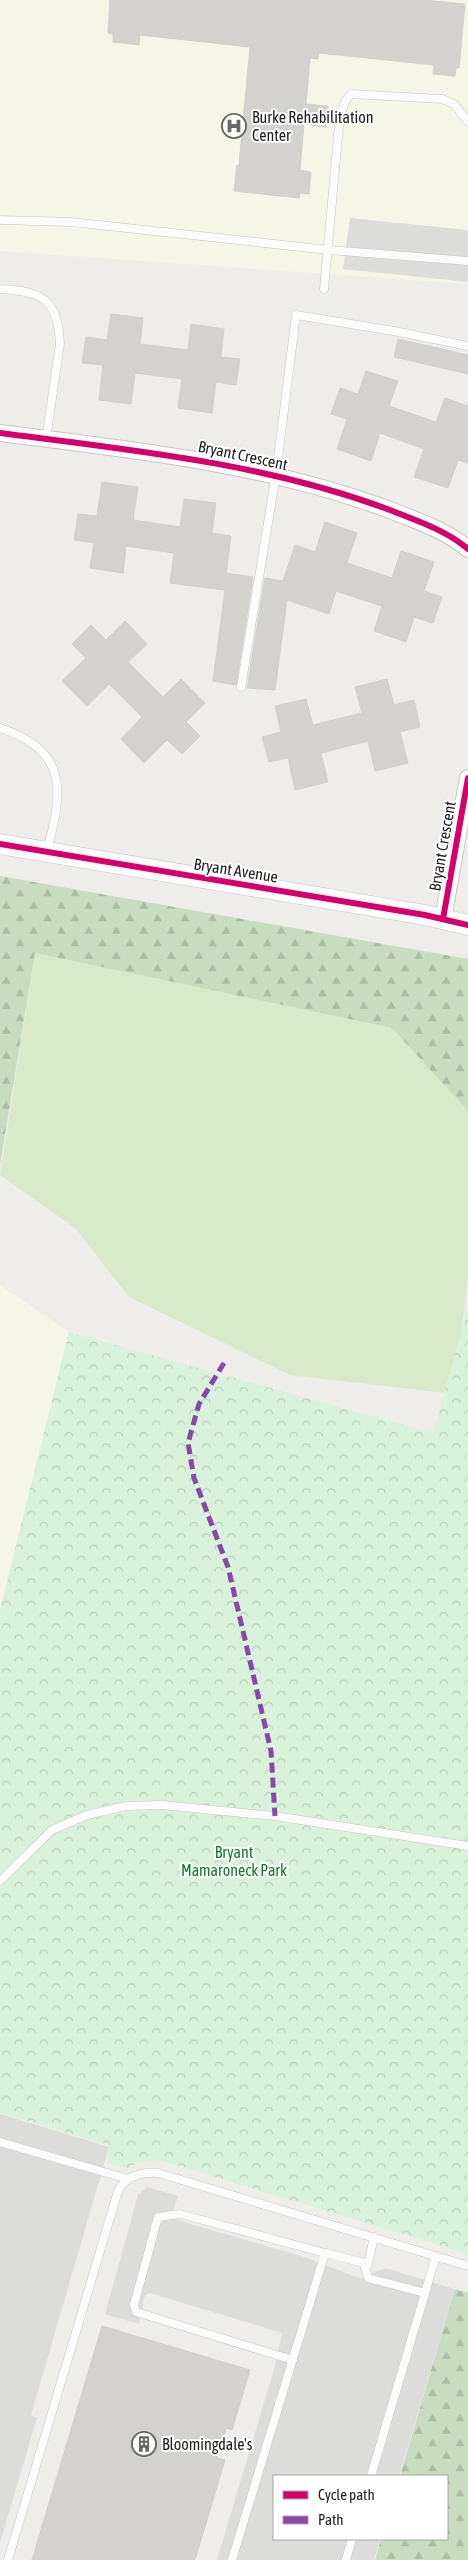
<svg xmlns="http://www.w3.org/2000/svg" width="468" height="2560" font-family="'Asap Condensed',sans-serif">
<defs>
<pattern id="forest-firs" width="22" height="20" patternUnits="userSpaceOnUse" patternTransform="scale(1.25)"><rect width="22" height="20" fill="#c8dcc0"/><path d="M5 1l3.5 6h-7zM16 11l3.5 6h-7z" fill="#acbca5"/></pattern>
<pattern id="park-crowns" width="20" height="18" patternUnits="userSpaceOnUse" patternTransform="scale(1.25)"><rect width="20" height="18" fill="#d9f3db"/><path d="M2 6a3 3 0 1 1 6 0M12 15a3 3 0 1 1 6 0" fill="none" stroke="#bad0bc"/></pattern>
</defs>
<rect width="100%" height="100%" fill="#eeede9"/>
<path fill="#f6f6e6" d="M0,0h468v284l-468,-33z
M0,1285l69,47 -69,278z"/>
<path fill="#dcdcda" d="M350,218l118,12v52l-125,-13z
M0,2114l109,33 -78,268 6,3 -37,125z
M147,2187l31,9 -7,22 133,39 58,22 2,-3 21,-8 70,21 -56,187h-125v63h106l-6,21h-157l58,-194 7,-33 -132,-40 -5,2 -6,29 -34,-10 33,-119z"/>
<path fill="#d9eaca" d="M35,953l357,75 76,83v166l-14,117 -164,-19 -161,-78 -53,-68 -76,-54z"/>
<path fill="url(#forest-firs)" d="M0,876l468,83v152l-76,-83 -357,-75 -35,212z
M455,2289l13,4v267h-93l6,-21h66v-63h-47z"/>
<path fill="url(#park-crowns)" d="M468,1308v946l-309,-94 -21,3 -11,5 -20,-5 2,-18 -109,-32v-503l69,-278 364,101z"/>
<path fill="#d3d2ce" stroke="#d1cfcb" d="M110,0h314l41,4 -6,64h-3l-1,8 -22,-2 1,-9 -115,-12 -1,6 -8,-1 -4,46 22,2 -2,21 -22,-3 -4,46 11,2 -2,22 -9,-1 -1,5 -65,-7 3,-26h2l11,-118 -110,-12 -1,10 -26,-3v-8l-5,-1z
M111,314l32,4 -3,26 48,6 3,-26 33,5 -3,28 19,2 -4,26 -20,-3 -4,31 -34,-5 4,-29 -47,-6 -4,31 -32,-4 4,-35 -21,-2 4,-26 21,3z
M398,339l70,16v19l-74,-17z
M366,371l32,10 -9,25 47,16 9,-24 23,8v57l-10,-3 -10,28 -34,-11 10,-28 -44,-16 -9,28 -34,-12 10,-30 -16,-5 9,-26 18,6z
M102,482l36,5 -5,33 47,7 4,-28 32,4 -4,30 19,3 -5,37 27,4 -17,108 -23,-4 12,-91 -55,-7 4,-30 -48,-7 -3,27 -33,-5 4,-25 -20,-3 4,-26 19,2z
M325,522l32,11 -10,30 45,15 9,-27 33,11 -10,29 18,6 -9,26 -19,-6 -8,25 -32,-11 8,-25 -46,-15 -7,23 -42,-14 -12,90 -28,-2 18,-110 18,3 12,-36 20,7z
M125,621l22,23 -19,18 35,35 18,-18 24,24 -19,19 14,14 -18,18 -15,-14 -23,23 -23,-24 21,-22 -33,-33 -22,22 -25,-25 24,-23 -14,-14 19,-19 15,15z
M387,679l7,26 20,-5 6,27 -20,5 8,31 -33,8 -7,-30 -47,12 7,29 -33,8 -7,-32 -19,4 -7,-25 19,-5 -6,-26 31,-7 7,26 49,-12 -7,-26z
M102,2326l148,44 -18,60 -6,-2 -9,30 8,2 -30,100h-163z"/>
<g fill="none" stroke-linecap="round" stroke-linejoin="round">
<defs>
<path id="service" d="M0,220l71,2 258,28 139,11
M0,289c42,2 58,10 60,55l-14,95
M324,289l16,-174 6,-15 5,-6 91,5 12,5 14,18
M241,687l35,-213 20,-159 98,16 74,15
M0,728c69,23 63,63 47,123
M0,1881l52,-51 35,-15 39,-9 36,-1 113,11 193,30
M0,2142l128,37
M364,2263l4,15 57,15
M293,2360l-157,-48 -2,-7 24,-88 22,-3 145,39
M371,2476l65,-220
M8,2560l110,-369c8,-15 24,-19 40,-18l310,93
M232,2560l93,-307 43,11 6,-27
M346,2560l6,-21"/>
<path id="minor" d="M0,433c132,17 264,30 390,77 27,11 56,20 78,39
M443,919l25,-141"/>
<path id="tertiary" d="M0,844l425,71 43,10"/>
</defs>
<use href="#service" stroke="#c7c6c5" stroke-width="9"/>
<use href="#minor" stroke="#c7c6c5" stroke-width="18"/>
<use href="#tertiary" stroke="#c7c6c5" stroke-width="21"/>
<use href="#service" stroke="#fcfcfc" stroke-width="8"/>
<use href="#minor" stroke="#fcfcfc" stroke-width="16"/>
<use href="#tertiary" stroke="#fcfcfc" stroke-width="20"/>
<path stroke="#8e44ad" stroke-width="5" stroke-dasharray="10 5" stroke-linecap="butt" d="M224,1363l-25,41 -11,39 6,35 34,89 43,184 4,65"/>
<defs>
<path id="cycleway" d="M0,433c132,17 264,30 390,77 27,11 56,20 78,39
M0,844l425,71 43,10
M443,919l25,-141"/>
</defs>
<use href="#cycleway" stroke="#fff" stroke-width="9"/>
<use href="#cycleway" stroke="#d6006c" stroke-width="6"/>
</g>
<defs>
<symbol id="hospital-ring" viewBox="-11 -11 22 22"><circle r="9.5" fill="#fff" stroke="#686866" stroke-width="1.5"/><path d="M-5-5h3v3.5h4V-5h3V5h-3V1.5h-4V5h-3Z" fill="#686866"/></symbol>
<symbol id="building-ring" viewBox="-11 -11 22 22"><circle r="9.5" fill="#fff" stroke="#686866" stroke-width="1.5"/><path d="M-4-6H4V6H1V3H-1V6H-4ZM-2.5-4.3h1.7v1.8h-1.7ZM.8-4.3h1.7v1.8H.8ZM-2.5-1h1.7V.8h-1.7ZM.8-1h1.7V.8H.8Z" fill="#686866"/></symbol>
</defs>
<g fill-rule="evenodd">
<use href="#hospital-ring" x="220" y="112" width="28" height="28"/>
<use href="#building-ring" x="130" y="2430" width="28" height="28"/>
</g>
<g text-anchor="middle" stroke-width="4" stroke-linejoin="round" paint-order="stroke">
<g font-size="16" fill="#202020" stroke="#fff" text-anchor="start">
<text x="252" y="123">Burke Rehabilitation<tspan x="252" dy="18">Center</tspan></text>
<text x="162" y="2450">Bloomingdale's</text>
</g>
<g font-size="16" fill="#202020" stroke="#fff">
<text transform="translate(243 455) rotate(12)" y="6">Bryant Crescent</text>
<text transform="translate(442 846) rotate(-80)" y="6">Bryant Crescent</text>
<text transform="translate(236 870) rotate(9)" y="6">Bryant Avenue</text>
</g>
<g font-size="16" fill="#107c22" stroke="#fff">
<text x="234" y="1858">Bryant<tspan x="234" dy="18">Mamaroneck Park</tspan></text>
</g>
</g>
<rect x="273" y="2475" width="175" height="65" fill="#ffffff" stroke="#a6a6a6"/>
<rect x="283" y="2491" width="25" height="8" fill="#d6006c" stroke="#a6a6a6"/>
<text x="318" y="2500" font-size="15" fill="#202020">Cycle path</text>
<rect x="283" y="2516" width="25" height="8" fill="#8e44ad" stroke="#a6a6a6"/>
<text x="318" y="2525" font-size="15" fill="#202020">Path</text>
</svg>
